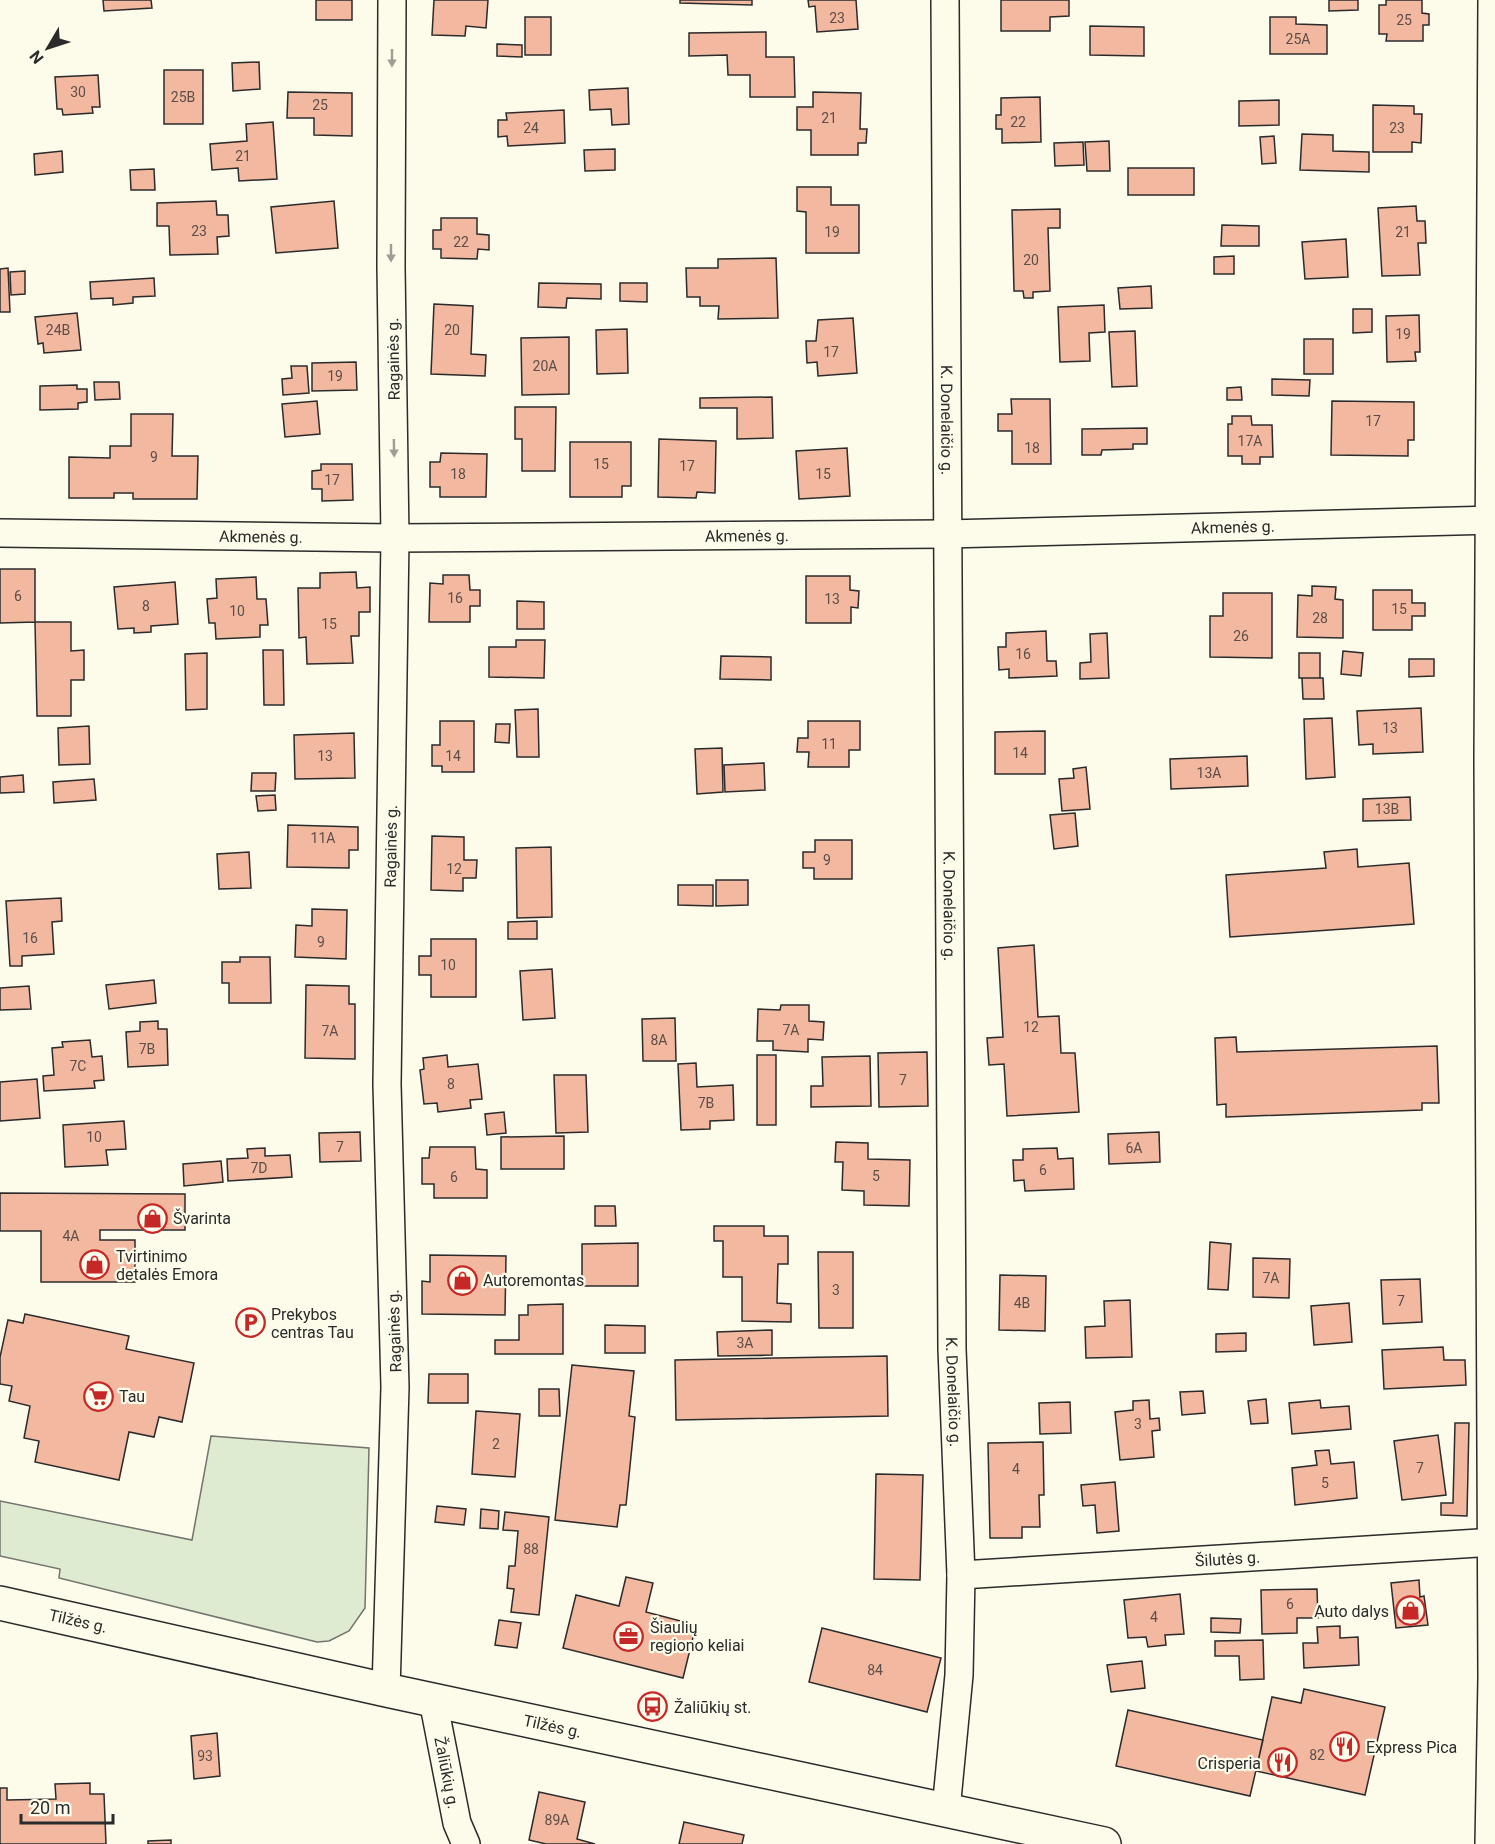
<svg xmlns="http://www.w3.org/2000/svg" width="1495" height="1844" font-family="Roboto,sans-serif">
<rect width="100%" height="100%" fill="#fdfbea"/>
<path fill="#deebd1" stroke="#74746e" stroke-width="1.5" d="M211,1436l158,12 -4,160 -16,23 -20,10 -12,1 -258,-64 1,-9 -60,-13v-55l192,39z"/>
<path fill="#f2b8a0" stroke="#2b2b2b" stroke-width="1.5" d="M103,0h48l1,8 -48,3z
M316,0h36v20h-36z
M434,0h54l-2,28 -20,-2 -1,10 -33,-1z
M680,0h72v5l-72,-2z
M808,0h48l2,29 -41,3 -2,-26 -6,1z
M1001,0h68v16l-19,1v14h-49z
M1329,0h29v10l-29,1z
M1386,0h36v13l7,1v11h-6v16h-37l1,-7h-8v-29h7z
M525,17h26v38h-26z
M1270,17h26v7l31,1v29h-57z
M1090,26l54,1v29l-54,-1z
M766,32v25h28l1,40h-45v-22h-22l-1,-20 -38,1v-23z
M497,44l25,1v12l-25,-1z
M259,62l1,27 -27,2 -1,-28z
M164,70h39v54h-39z
M98,75l2,32h-8l1,6 -30,2 -1,-6h-5l-2,-32z
M628,88l1,36 -17,1 -1,-16 -21,1 -1,-20z
M288,92l64,1v43l-38,-1v-17h-27z
M813,92l48,1 -1,36h7l-1,14h-8v12h-47v-25h-14v-23h16z
M1040,97l1,45 -39,1v-14h-6v-14h5v-17z
M1279,100v25l-40,1v-25z
M1373,105l41,1v8h8l-1,29 -9,-1v10h-39z
M564,110l1,33 -57,3 -1,-10 -9,1v-17h9l-1,-7z
M273,122l4,57 -38,2 -1,-13 -26,2 -2,-26 37,-3 -1,-17z
M1302,134l31,1v16l36,1v20l-69,-2z
M1274,136l2,27 -14,1 -2,-27z
M1109,141l1,30h-23l-2,-29z
M1083,142l1,23 -29,1 -1,-23z
M615,149v21l-30,1 -1,-21z
M62,151l1,21 -28,3 -1,-21z
M1128,168h66v27h-66z
M154,169l1,21h-24l-1,-20z
M797,187h34v18h28v48h-53v-41l-9,-1z
M216,201l1,14h11l1,21 -12,1 1,17 -48,1 -1,-29h-12v-23z
M334,201l4,47 -62,5 -5,-46z
M1416,206l1,15h8l1,22h-8l2,32 -38,1 -4,-68z
M1060,209v19h-12l2,63 -17,1v6h-9l-1,-7h-9l-2,-81z
M441,218h36v16l12,1v15l-11,-1 -1,10 -36,-1v-9h-8v-19h8z
M1222,225l37,1v20h-38z
M1346,239l2,38 -43,2 -3,-37z
M1234,256v18h-20v-17z
M776,258l2,60 -60,1 1,-13h-19v-9h-13l-1,-29h32v-9z
M8,268l2,44h-10v-43z
M25,271v23l-14,1 -1,-23z
M154,278l1,18 -22,1v6l-20,2v-7l-22,1 -1,-17z
M539,283l62,1v15l-34,-1 -1,10 -28,-1z
M620,283h27v19l-27,-1z
M1151,286l1,22 -32,1 -2,-21z
M434,304l39,2 -2,48 15,1 -1,21 -54,-2z
M1104,305l1,27 -16,1 1,28 -30,1 -2,-55z
M1353,309h19v23l-19,1z
M77,313l4,37 -37,3 -1,-10 -5,1 -3,-27z
M1419,315l1,37h-5l1,9 -29,1 -1,-46z
M853,318l4,55 -39,3 -1,-14 -10,1 -1,-22h10l2,-21z
M627,329l1,44 -31,1 -1,-44z
M1135,331l2,55 -25,1 -3,-55z
M569,337v57l-47,1 -1,-57z
M1304,339h29v35h-29z
M356,362l1,28 -45,1v-28z
M291,366h16l2,27 -26,2 -1,-16 10,-1z
M1272,379l38,1 -1,16 -37,-1z
M94,382h25l1,17 -25,1z
M77,385v4h10v13l-9,1v6l-38,1v-24z
M1241,387l1,13h-15v-12z
M772,397l1,41 -36,1v-31h-37v-10z
M1011,399h39l1,65h-39v-33h-14v-17h14z
M317,401l3,33 -35,3 -3,-33z
M1332,401l82,1v38h-6v16l-77,-1z
M515,407h41l-1,64h-33v-32h-7z
M131,414h42l-1,42h26l-1,43h-64v-6h-19v5h-45v-41l41,1v-12h21z
M1232,416h19l1,9h20l1,32h-13v7h-18v-8h-14v-32h4z
M1147,428v16h-14v5l-31,1 -1,5h-19v-26z
M659,439l57,2 -1,52 -18,-1 -1,6 -38,-1z
M570,442h61v44h-9v11h-52z
M847,448l3,48 -51,3 -3,-48z
M441,453l46,1 -1,43h-46v-10h-10v-25h10z
M321,464h31l1,36 -31,1v-12h-10v-18l9,-1z
M0,569h35v53l-35,1z
M356,572l1,16 13,-1v25h-11v24h-8l2,27 -46,1 -1,-27 -7,1 -1,-50h22v-15z
M443,575h26l1,15h10v16h-10v16h-41l1,-39 13,1z
M806,576h44v14l9,1 -1,17 -7,-1v16h-45z
M256,577l1,22h9l2,26h-8v12l-44,2 -1,-16h-6l-2,-24 10,-1 -1,-19z
M175,582l3,42 -27,2v6l-17,1v-5l-16,1 -4,-42z
M1312,586l24,1 -1,12 8,1v38l-46,-1 1,-42 14,1z
M1373,590h39v13h13v13h-13v14h-39z
M1223,593h49v65l-62,-1v-41h13z
M517,601l27,1v27h-27z
M35,622h36v29l13,-1v30h-13v36h-34z
M1046,631l1,30h9l1,15 -48,2v-9l-10,1 -1,-23h8v-14z
M1107,633l2,45 -29,1v-16l11,-1 -1,-28z
M516,640h29l-1,38 -55,-1v-30h27z
M263,650h20l1,55h-20z
M1343,651l20,2 -2,23 -20,-2z
M207,653v56l-21,1 -1,-56z
M1299,653h21v25h-21z
M721,656l50,1v23l-51,-1z
M1409,659h25v17l-25,1z
M1302,678h21l1,21h-21z
M1421,708l2,44 -50,2v-10l-14,1 -2,-34z
M538,709l1,48h-22l-2,-47z
M1332,718l3,59 -29,2 -2,-60z
M440,721h34v51h-32v-6h-10v-21h8z
M808,721h52v29h-11v17h-41l1,-15h-12l1,-14h10z
M496,724h14l-1,19 -14,-1z
M89,726l1,38 -31,1 -1,-37z
M1045,731v43h-50v-42z
M354,733l1,45 -60,1 -1,-44z
M722,748l1,44 -26,2 -2,-45z
M1247,756l1,30 -77,3 -1,-30z
M764,763l1,27 -40,2 -1,-27z
M1086,767l4,42 -28,2 -3,-32 15,-1 -1,-9z
M252,773h24l-1,18h-24z
M23,775l1,17 -24,1v-16z
M94,779l2,21 -42,3 -1,-21z
M275,795l1,15 -18,1 -2,-15z
M1410,797l1,23 -48,1v-22z
M1075,813l3,33 -24,3 -4,-34z
M288,825l70,2v23h-9v18l-62,-1z
M432,836l32,1v23h13l-1,18h-13v13l-32,-1z
M815,840h37v39h-38v-11h-11v-16h12z
M551,847l1,70 -35,1 -1,-70z
M1357,849l1,18 51,-4 5,61 -184,13 -4,-62 100,-7 -2,-16z
M249,852l2,36 -32,1 -2,-35z
M716,880h32v25l-32,1z
M678,885h35v21l-35,-1z
M61,898l1,23 -10,1 2,32 -32,2v10h-12l-4,-65z
M312,909l35,1 -1,49 -51,-2 1,-32 16,1z
M537,921v18h-29v-17z
M431,939h45v58h-45v-22h-12v-19h12z
M1034,945l4,72 21,-1 2,37h14l4,59 -72,4 -3,-52 -15,1 -2,-27 16,-1 -5,-89z
M240,957h30l1,46h-42v-20h-7v-21h18z
M552,969l3,49 -32,2 -3,-49z
M154,980l2,23 -47,6 -3,-24z
M306,985l43,1v18h6v55l-50,-1z
M29,986l2,23 -31,1v-22z
M781,1005h28v16l15,1 -1,18 -15,-1v13l-35,-2v-9h-16l1,-32 22,1z
M675,1018l1,43h-33l-1,-42z
M158,1021v8h9l1,36 -40,2 -2,-35 14,-1v-9z
M1236,1037l1,15 200,-6 2,57h-17v7l-196,7v-13l-9,1 -2,-67z
M90,1040l2,17 10,-1 2,24 -10,1 1,7 -51,3 -1,-15 11,-1 -2,-27 11,-1 -1,-5z
M927,1052l1,54 -49,1 -1,-54z
M447,1055l1,12 30,-3 4,35 -12,1 1,8 -33,4 -1,-9 -13,1 -4,-34 4,-1 -1,-11z
M757,1055h19v70h-19z
M870,1056l1,50 -60,1v-21h12l-1,-29z
M696,1063l1,24 36,-2 1,35 -24,1v8l-29,1 -3,-66z
M554,1075h32l2,57 -32,1z
M37,1079l3,39 -40,3v-39z
M504,1112l2,21 -19,2 -2,-21z
M124,1121l2,28 -20,1 2,15 -43,2 -2,-42z
M360,1132l1,29 -41,1 -1,-29z
M1159,1132l1,30 -51,2 -1,-30z
M564,1136v33h-63v-32z
M836,1142l32,1v16l42,1 -1,46 -45,-1v-14l-22,-1 1,-28h-8z
M430,1147h45l1,22 11,1v28h-53v-14h-12v-26h7z
M265,1148v8l25,-1 2,22 -64,4 -1,-22 21,-1 -1,-9z
M1057,1148l1,11 15,-1 1,31 -49,2 -1,-11 -10,1 -1,-21h10v-11z
M221,1161l2,21 -39,4 -1,-22z
M0,1193l185,1v36h-85v10h35v42h-94v-51h-41z
M595,1206h20l1,20h-21z
M714,1226h50v10h24v28h-10l-1,39 14,1v18l-49,-1v-44h-19v-36h-9z
M1210,1242l21,2 -3,46 -20,-1z
M638,1243v43h-56v-42z
M818,1252h35v76h-34z
M430,1255l76,1 -1,59 -83,-1v-33l8,1z
M1253,1258l37,1 -1,39 -36,-1z
M1000,1275l46,1 -1,55 -46,-1z
M1420,1279l2,43 -39,2 -2,-44z
M1130,1300l2,57 -46,1 -1,-31 20,-1 -1,-25z
M1349,1303l3,39 -38,3 -3,-39z
M563,1304v50h-68v-14h24v-25h9v-10z
M25,1314l104,22 -3,13 68,14 -12,59 -23,-5 -5,20 -25,-5 -10,48 -84,-18 4,-21 -15,-3 6,-32 -21,-5 3,-15 -12,-2v-27l8,-37 15,3z
M605,1325l40,1v27h-40z
M772,1330v25l-54,1 -1,-24z
M1246,1333v18l-30,1v-18z
M1443,1347l1,13h21l1,25 -82,4 -2,-39z
M887,1356l1,60 -212,4 -1,-60z
M572,1365l62,6 -5,45 6,1 -9,88h-6l-3,22 -62,-7z
M429,1374h39v29h-40z
M539,1389h20l1,27h-21z
M1203,1391l2,22 -23,2 -2,-23z
M1266,1399l2,24 -17,1 -3,-23z
M1149,1400l1,19 9,-1 1,12 -8,1 2,26 -34,3 -5,-48 18,-2v-9z
M1320,1400l1,8 28,-2 2,23 -59,5 -3,-31z
M1070,1402l1,31 -31,1 -1,-31z
M476,1411l44,3 -5,63 -43,-3z
M1455,1423h14l-2,93 -26,-1v-12h12z
M1438,1435l8,60 -44,5 -8,-59z
M1043,1442l1,53h-5l1,32h-18v11h-32l-2,-95z
M1329,1450l2,14 23,-2 3,36 -62,7 -3,-37 25,-3 -2,-14z
M876,1474l47,1 -3,105 -46,-1z
M1115,1482l4,49 -22,2 -2,-28 -12,1 -2,-21z
M437,1506l29,3 -2,16 -29,-3z
M481,1509l18,2 -1,18 -18,-1z
M505,1512l44,5 -10,98 -28,-3 3,-23 -7,-1 2,-22h6l3,-35 -15,-1z
M626,1577l27,6 -7,29 50,13 -13,53 -120,-30 13,-53 43,11z
M1419,1580l1,17 4,-1 4,29 -32,3 -5,-45z
M1317,1589l1,29h-21v15l-35,1 -1,-44z
M1180,1594l4,40 -19,1 1,10 -18,2 -2,-10 -18,1 -4,-38z
M1211,1618l30,1 -1,14 -29,-1z
M499,1620l22,3 -4,25 -22,-3z
M1340,1626v12l18,-1 1,28 -55,3 -1,-25h15l-1,-16z
M822,1628l119,30 -14,54 -118,-30z
M1263,1640l1,39 -24,1 -1,-24h-24v-15z
M1142,1661l3,27 -34,4 -4,-27z
M1304,1689l81,18 -20,88 -109,-24 16,-74 29,6z
M1128,1710l135,30 -13,56 -134,-30z
M217,1733l3,43 -26,3 -3,-43z
M90,1783v11h14l2,50h-106v-56h7v12l49,-1 -1,-15z
M539,1792l46,10 -8,37 18,5h-49l-17,-4z
M684,1822l60,13 -2,9h-63z
M171,1840v4h-23v-3z"/>
<g fill="none" stroke-linecap="round" stroke-linejoin="round">
<defs>
<g id="minor">
<path id="s1" d="M945,0l7,1349 9,226 -2,100 -13,135"/>
<path id="s2" d="M0,533l395,5 551,-4 549,-14"/>
<path id="s3" d="M961,1575l534,-33"/>
<path id="s4" d="M386,1690l9,-303 -8,-303 8,-546 -4,-271 1,-267"/>
<path id="s5" d="M433,1700l24,123 9,21"/>
<path d="M1489,1844l3,-166 -4,-918 4,-760"/>
</g>
<g id="trunk">
<path id="s6" d="M0,1603l386,87 718,154"/>
</g>
</defs>
<use href="#minor" stroke="#2b2b2b" stroke-width="30"/>
<use href="#trunk" stroke="#2b2b2b" stroke-width="36"/>
<use href="#minor" stroke="#fdfbea" stroke-width="27"/>
<use href="#trunk" stroke="#fdfbea" stroke-width="33"/>
</g>
<defs><path id="oneway-solid" d="M-6-.8H1V-3.2L6.5 0L1 3.2V.8H-6Z" transform="scale(1.5)"/></defs>
<g fill="#9e9d94">
<use href="#oneway-solid" transform="translate(392 58) rotate(90)"/>
<use href="#oneway-solid" transform="translate(391 253) rotate(90)"/>
<use href="#oneway-solid" transform="translate(394 448) rotate(89)"/>
</g>
<defs>
<symbol id="shop-ring" viewBox="-11 -11 22 22"><circle r="9.5" fill="#fdfbea" stroke="#c62828" stroke-width="1.5"/><path d="M-5-2.5h2.3a2.7 3.5 0 0 1 5.4 0H5L5.5 6h-11ZM-1.5-2.5h3a1.5 2.3 0 0 0-3 0Z" fill="#c62828"/></symbol>
<symbol id="parking-ring" viewBox="-11 -11 22 22"><circle r="9.5" fill="#fdfbea" stroke="#c62828" stroke-width="1.5"/><path d="M-3.5-5.5H1a3.5 3.5 0 0 1 0 7H-1V5.5H-3.5ZM-1-3.4V-.6H.8a1.4 1.4 0 0 0 0-2.8Z" fill="#c62828"/></symbol>
<symbol id="supermarket-ring" viewBox="-11 -11 22 22"><circle r="9.5" fill="#fdfbea" stroke="#c62828" stroke-width="1.5"/><path d="M-6-5.5h2.5l.6 2H6L4.5 2H-2.5L-4.4-4H-6ZM-1.5 3.2a1.3 1.3 0 1 0 .1 0ZM3 3.2a1.3 1.3 0 1 0 .1 0Z" fill="#c62828"/></symbol>
<symbol id="office-ring" viewBox="-11 -11 22 22"><circle r="9.5" fill="#fdfbea" stroke="#c62828" stroke-width="1.5"/><path d="M-6-3h4V-5.5h4V-3h4V5H-6ZM-1-4.5V-3h2v-1.5ZM-6 0V1H6V0Z" fill="#c62828"/></symbol>
<symbol id="bus-ring" viewBox="-11 -11 22 22"><circle r="9.5" fill="#fdfbea" stroke="#c62828" stroke-width="1.5"/><path d="M-5-6H5V4H4V6H2V4H-2V6H-4V4H-5ZM-3.5-4V0h7V-4ZM-3.5 1.2v1.5H-2V1.2ZM2 1.2v1.5H3.5V1.2Z" fill="#c62828"/></symbol>
<symbol id="restaurant-ring" viewBox="-11 -11 22 22"><circle r="9.5" fill="#fdfbea" stroke="#c62828" stroke-width="1.5"/><path d="M-5-6h1v4h1v-4h1v4h1v-4h1v5L-1.5 .5V6h-2V.5L-5-1ZM5-6V6H3V1.5H1.5Q1.5-4 5-6Z" fill="#c62828"/></symbol>
</defs>
<g fill-rule="evenodd">
<use href="#shop-ring" x="136" y="1202" width="33" height="33"/>
<use href="#shop-ring" x="78" y="1248" width="33" height="33"/>
<use href="#shop-ring" x="446" y="1264" width="33" height="33"/>
<use href="#parking-ring" x="234" y="1306" width="33" height="33"/>
<use href="#supermarket-ring" x="82" y="1380" width="33" height="33"/>
<use href="#shop-ring" x="1394" y="1594" width="33" height="33"/>
<use href="#office-ring" x="612" y="1620" width="33" height="33"/>
<use href="#bus-ring" x="636" y="1690" width="33" height="33"/>
<use href="#restaurant-ring" x="1328" y="1730" width="33" height="33"/>
<use href="#restaurant-ring" x="1266" y="1746" width="33" height="33"/>
</g>
<g text-anchor="middle" stroke-width="4.5" stroke-linejoin="round" paint-order="stroke">
<g font-size="14" fill="#5d4e48">
<text x="837" y="23">23</text>
<text x="1404" y="25">25</text>
<text x="1298" y="44">25A</text>
<text x="78" y="97">30</text>
<text x="183" y="102">25B</text>
<text x="320" y="110">25</text>
<text x="829" y="123">21</text>
<text x="1018" y="127">22</text>
<text x="531" y="133">24</text>
<text x="1397" y="133">23</text>
<text x="243" y="161">21</text>
<text x="199" y="236">23</text>
<text x="832" y="237">19</text>
<text x="1403" y="237">21</text>
<text x="461" y="247">22</text>
<text x="1031" y="265">20</text>
<text x="58" y="335">24B</text>
<text x="452" y="335">20</text>
<text x="1403" y="339">19</text>
<text x="831" y="357">17</text>
<text x="545" y="371">20A</text>
<text x="335" y="381">19</text>
<text x="1373" y="426">17</text>
<text x="1250" y="446">17A</text>
<text x="1032" y="453">18</text>
<text x="154" y="462">9</text>
<text x="601" y="469">15</text>
<text x="687" y="471">17</text>
<text x="458" y="479">18</text>
<text x="823" y="479">15</text>
<text x="332" y="485">17</text>
<text x="18" y="601">6</text>
<text x="455" y="603">16</text>
<text x="832" y="604">13</text>
<text x="146" y="611">8</text>
<text x="1399" y="614">15</text>
<text x="237" y="616">10</text>
<text x="1320" y="623">28</text>
<text x="329" y="629">15</text>
<text x="1241" y="641">26</text>
<text x="1023" y="659">16</text>
<text x="1390" y="733">13</text>
<text x="829" y="749">11</text>
<text x="1020" y="758">14</text>
<text x="325" y="761">13</text>
<text x="453" y="761">14</text>
<text x="1209" y="778">13A</text>
<text x="1387" y="814">13B</text>
<text x="323" y="843">11A</text>
<text x="827" y="865">9</text>
<text x="454" y="874">12</text>
<text x="30" y="943">16</text>
<text x="321" y="947">9</text>
<text x="448" y="970">10</text>
<text x="1031" y="1032">12</text>
<text x="791" y="1035">7A</text>
<text x="330" y="1036">7A</text>
<text x="659" y="1045">8A</text>
<text x="147" y="1054">7B</text>
<text x="78" y="1071">7C</text>
<text x="903" y="1085">7</text>
<text x="451" y="1089">8</text>
<text x="706" y="1108">7B</text>
<text x="94" y="1142">10</text>
<text x="340" y="1152">7</text>
<text x="1134" y="1153">6A</text>
<text x="259" y="1173">7D</text>
<text x="1043" y="1175">6</text>
<text x="876" y="1181">5</text>
<text x="454" y="1182">6</text>
<text x="71" y="1241">4A</text>
<text x="1271" y="1283">7A</text>
<text x="836" y="1295">3</text>
<text x="1401" y="1306">7</text>
<text x="1022" y="1308">4B</text>
<text x="745" y="1348">3A</text>
<text x="1138" y="1429">3</text>
<text x="496" y="1449">2</text>
<text x="1420" y="1473">7</text>
<text x="1016" y="1474">4</text>
<text x="1325" y="1488">5</text>
<text x="531" y="1554">88</text>
<text x="1290" y="1609">6</text>
<text x="1154" y="1622">4</text>
<text x="875" y="1675">84</text>
<text x="1317" y="1760">82</text>
<text x="205" y="1761">93</text>
<text x="557" y="1825">89A</text>
</g>
<g font-size="16" fill="#2b2b2b" stroke="#fdfbea">
<text transform="translate(393 359) rotate(-91)" y="6">Ragainės g.</text>
<text dy="6" stroke="none"><textPath href="#s1" startOffset="420">K. Donelaičio g.</textPath></text>
<text dy="6" stroke="none"><textPath href="#s2" startOffset="1233">Akmenės g.</textPath></text>
<text dy="6" stroke="none"><textPath href="#s2" startOffset="747">Akmenės g.</textPath></text>
<text dy="6" stroke="none"><textPath href="#s2" startOffset="261">Akmenės g.</textPath></text>
<text dy="6" stroke="none"><textPath href="#s4" startOffset="844">Ragainės g.</textPath></text>
<text dy="6" stroke="none"><textPath href="#s1" startOffset="906">K. Donelaičio g.</textPath></text>
<text transform="translate(394 1331) rotate(-92)" y="6">Ragainės g.</text>
<text dy="6" stroke="none"><textPath href="#s1" startOffset="1392">K. Donelaičio g.</textPath></text>
<text dy="6" stroke="none"><textPath href="#s3" startOffset="267">Šilutės g.</textPath></text>
<text dy="6" stroke="none"><textPath href="#s6" startOffset="80">Tilžės g.</textPath></text>
<text dy="6" stroke="none"><textPath href="#s6" startOffset="566">Tilžės g.</textPath></text>
<text dy="6" stroke="none"><textPath href="#s5" startOffset="74">Žaliūkių g.</textPath></text>
</g>
<g font-size="16" fill="#2b2b2b" stroke="#fdfbea" text-anchor="start">
<text x="173" y="1224">Švarinta</text>
<text x="116" y="1262">Tvirtinimo<tspan x="116" dy="18">detalės Emora</tspan></text>
<text x="483" y="1286">Autoremontas</text>
<text x="271" y="1320">Prekybos<tspan x="271" dy="18">centras Tau</tspan></text>
<text x="119" y="1402">Tau</text>
<text x="1389" y="1617" text-anchor="end">Auto dalys</text>
<text x="650" y="1633">Šiaulių<tspan x="650" dy="18">regiono keliai</tspan></text>
<text x="674" y="1713">Žaliūkių st.</text>
<text x="1366" y="1753">Express Pica</text>
<text x="1261" y="1769" text-anchor="end">Crisperia</text>
</g>
</g>
<g transform="translate(48 48) rotate(231)" stroke="#fdfbea" stroke-width="4.5" paint-order="stroke">
<path d="M0-4.5L10 22L0 15L-10 22Z" fill="#2b2b2b"/>
<text y="-9" font-size="16" font-weight="bold" text-anchor="middle" fill="#2b2b2b">N</text>
</g>
<path d="M21 1814v9h92v-9" fill="none" stroke="#2b2b2b" stroke-width="3"/>
<text x="30" y="1814" font-size="18" fill="#2b2b2b" stroke="#fdfbea" stroke-width="4.5" paint-order="stroke">20 m</text>
</svg>
